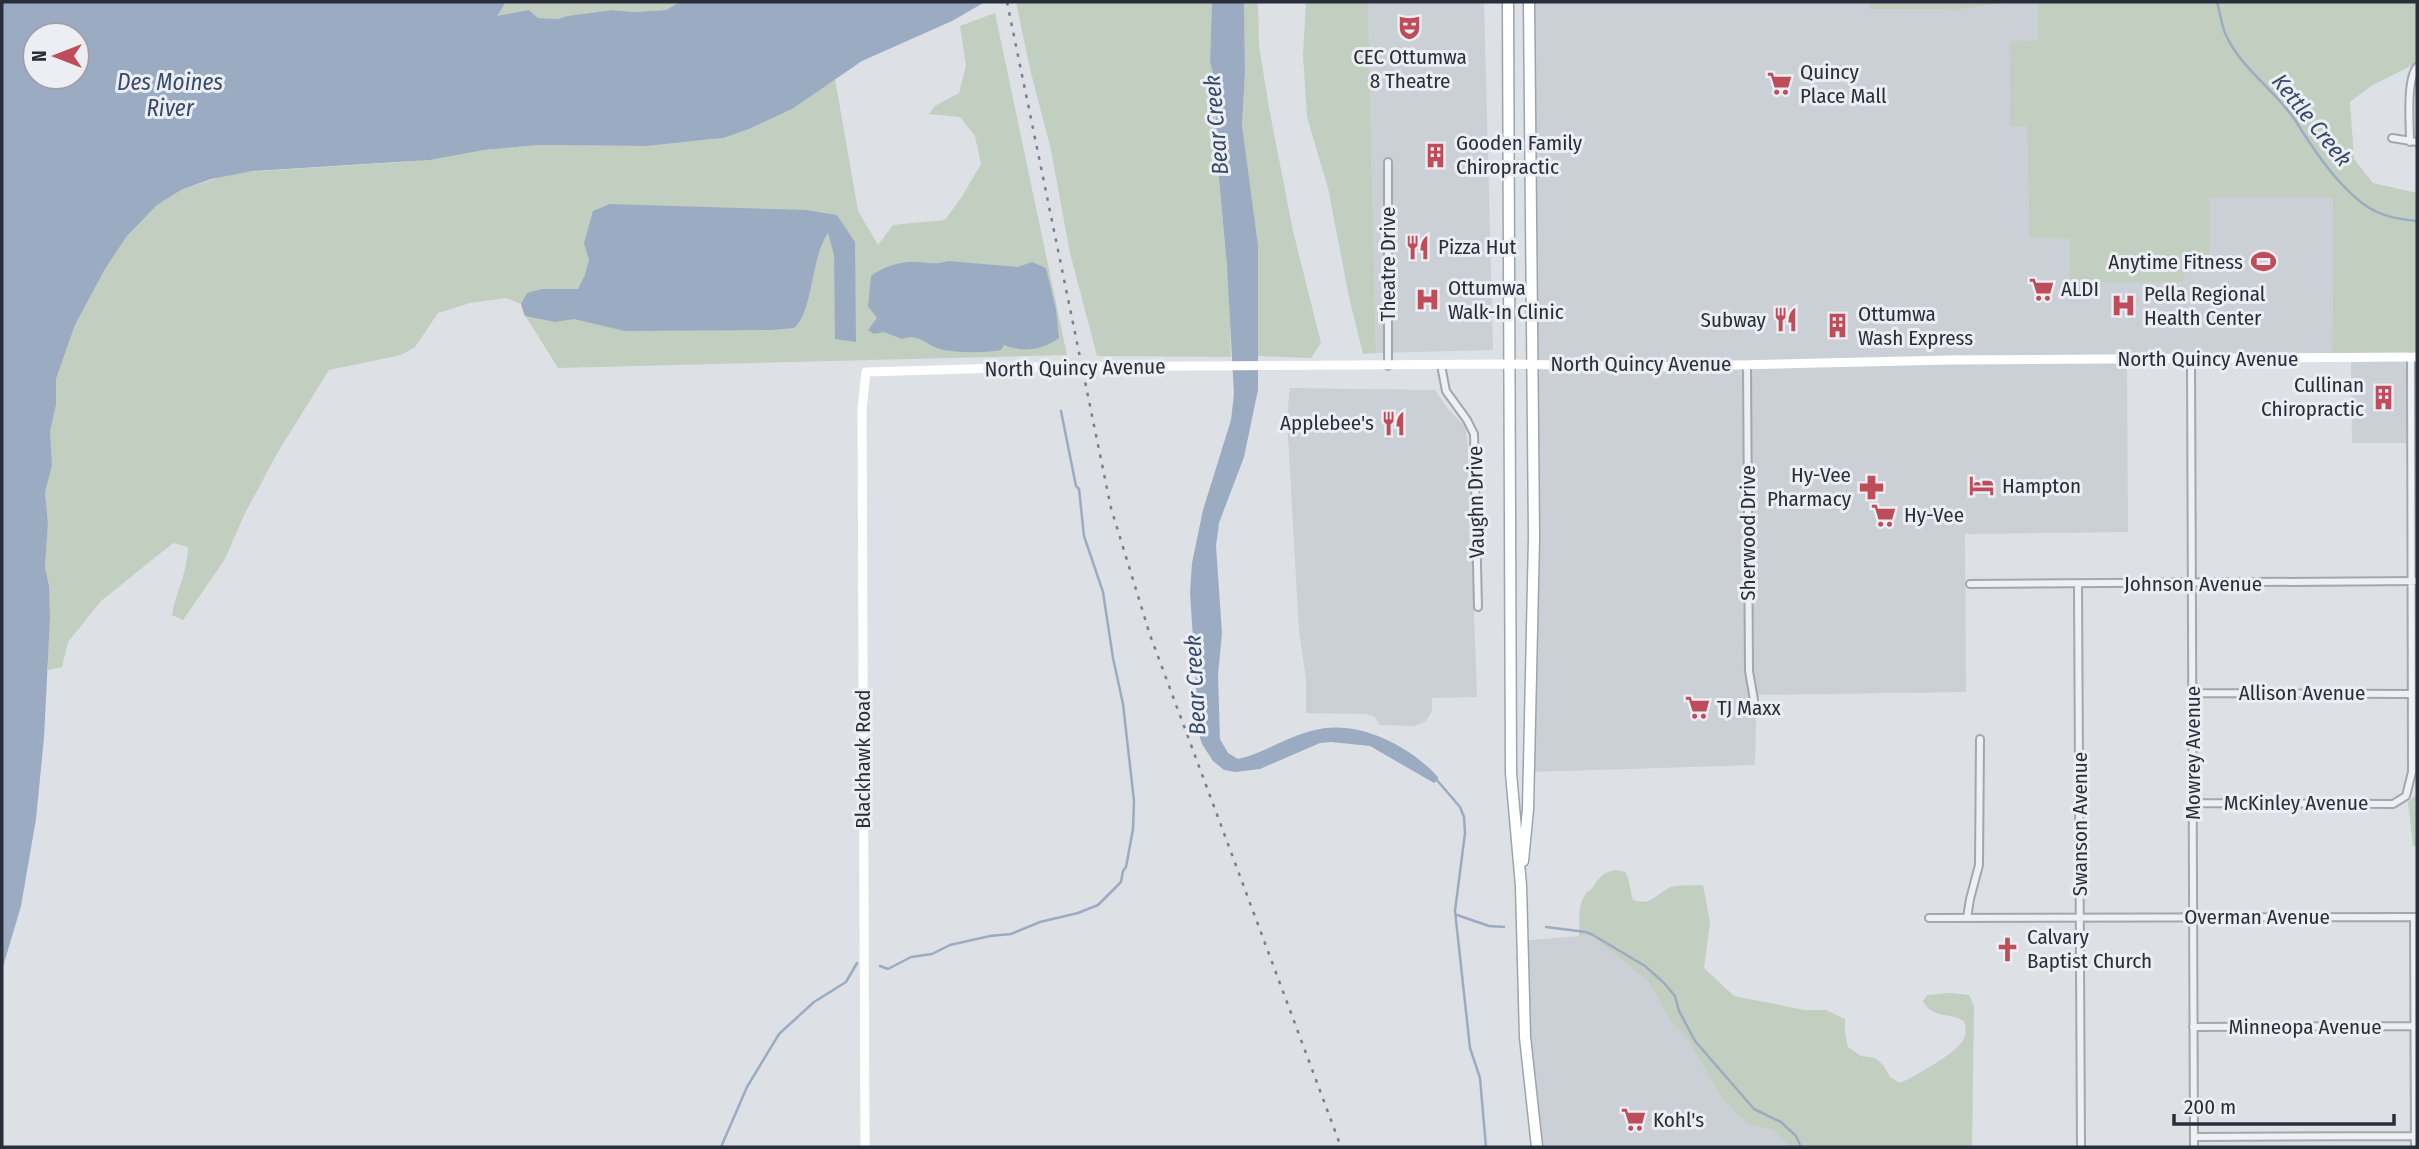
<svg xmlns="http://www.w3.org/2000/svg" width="2419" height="1149" font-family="'Fira Sans Condensed',sans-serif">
<rect width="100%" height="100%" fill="#dde0e5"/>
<path fill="#cbcfd6" d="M1368,2h116l9,348 -117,3z
M1529,2h340v7l89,1 52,-8h28v38l-29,2 1,84h17l2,112 41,1 1,57h30l1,-15 81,1 3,-12 6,-3h17l-1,-69h125l-1,160 -205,2 1,172 -163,2 1,158 -213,3 3,25 -1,45 -226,7 5,-234z
M2351,357h60l1,86h-60z
M1290,388l145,2 13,19 17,17 3,20 9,251 -45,1v13l-6,10 -11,5 -35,-1 -6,-9 -10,-2 -58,-1v-34l-7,-48 -12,-213z
M2408,460h9v120h-4z
M1591,935l58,47 21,38 19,21 28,50 33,34 23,5 17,17h-253l-15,-206z"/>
<path fill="#c2cebf" d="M506,2h174l-14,8 -32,2 -22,-2 -45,6 -9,3 -20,-1 -9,-8 -33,7z
M1016,2h196l-2,59 4,18 5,100 10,112 2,66 -134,-1 -27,-103 -19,-103 -21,-81z
M1244,2h14l1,43 10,63 24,123 28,112 -10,15 -53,-2v-111l-16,-120 3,-52z
M1306,2h62l8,351 -13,1 -14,-57 -21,-109 -21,-71 -4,-63z
M1869,2h141l-52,8 -89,-1z
M2038,2h379v61l-46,23 -21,16 4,57 19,24 44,10v164l-85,1 1,-160h-124v69h-17l-6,3 -3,12h-81l-1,14h-31v-57l-41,-1 -2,-112 -17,1 -1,-86 29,-1z
M995,13l72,342 -509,13 -35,-56 -2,-8 -15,-6 -36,5 -32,10 -23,34 -14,8 -72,15 -50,80 -35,65 -19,44 -42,61 -11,-5c4,-24 16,-44 16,-68l-15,-4 -72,58 -33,41 -6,25 -14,3 1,-84 -4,-19 3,-44 -3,-31 5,-60 6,-27v-26l19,-54 30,-56 22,-33 30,-31 24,-15 42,-14 25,-4 158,-10 78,-12 55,-5 108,1 69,-7 33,-10 43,-20 43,-30 23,132 20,34 15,-20 52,-5 16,-22 20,-34 -6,-28 -15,-19 -31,-3 6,-8 24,-13 7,-27 -6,-40z
M2417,794v52h-4l-5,-44z
M1615,870l10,2c5,8 5,19 8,28 18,6 21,-4 36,-12 8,-4 24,-2 34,-3l7,37 -6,46 30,28 71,14h21l19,9v14l3,14 13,9 14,2 8,7 7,12 10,6c14,-6 54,-29 62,-41 5,-7 4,-14 2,-21 -15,-9 -32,-2 -41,-20l4,-6 23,-2 19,2 5,11 -2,141h-182l-17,-17 -23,-5 -13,-11 -20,-23 -28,-50 -19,-21 -21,-38 -58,-47 -12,1c1,-13 -2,-30 6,-41 6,-9 1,1 8,-8 8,-11 9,-14 22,-17z"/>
<path fill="#9bacc2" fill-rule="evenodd" d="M2,2h504l-9,14 32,-6 9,8 20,1 9,-3 45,-6 22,2 32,-2 14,-8h305l-33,19 -90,40 -70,48 -43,20 -26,9 -76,8 -108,-1 -55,5 -55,10 -176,11 -42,8 -30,11 -24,15 -30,31 -22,33 -30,56 -19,54v26l-6,27 2,33 -7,27 3,31 -3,44 4,19 1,32 -6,120 -8,81 -15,87 -19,64zM35,35h42v42h-42z
M1212,2h32l1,71 -3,52 16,120v145l-14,67 -25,66 -3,23 6,87 -4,42 2,64 8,14 10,6c26,-6 50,-23 77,-29 43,-11 95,16 123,47v3l-4,3 -64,-37 -39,-4 -11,1 -60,26 -25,3 -11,-2 -11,-9 -11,-17 -3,-10 -9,-142 2,-29 11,-53 28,-90 3,-26 -7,-127 -8,-88 -5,-100 -4,-18z
M610,204l196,6 31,5 18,27 1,100 -21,-3 -1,-84 -6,-22c-18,26 -14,77 -34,95l-22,2 -147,1 -51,-12 -19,3 -30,-6 -4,-12 6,-11 15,-4h36l7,-14 4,-15 -5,-17 9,-32z
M948,261l70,6 14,-5 14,6 10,41 3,29c-17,12 -36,15 -55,7l-3,5c-18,3 -39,3 -57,0 -17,-3 -24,-18 -42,-11l-18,-7 -10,2 -6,-4 9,-12 -9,-12 3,-30c11,-8 24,-13 38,-14 14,-1 25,4 39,-1z"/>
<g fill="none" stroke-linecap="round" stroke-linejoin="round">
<path stroke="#9bacc2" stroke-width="2.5" d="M2217,2c3,10 4,21 8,31 15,35 49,56 70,87 19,30 39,61 67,83 17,13 35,16 55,18
M1436,779l24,28 4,10 1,16 -10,78 15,137 10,30 6,69
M1457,915l32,11 15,1
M1546,927l40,5 7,3 52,31 19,17 11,13 4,15 16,30 59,68 27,13 15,14 5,11
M880,966l8,3 23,-12 21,-3 18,-9 40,-9 21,-2 29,-12 38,-9 20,-8 23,-23 2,-11 3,-4 7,-38 1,-28 -11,-97 -10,-46 -10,-66 -19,-56 -5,-47 -3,-3 -15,-75
M721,1147l26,-60 32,-53 35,-32 32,-20 11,-19"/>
<defs>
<path id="street" d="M2392,138l25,4
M2410,142c0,-18 -4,-62 7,-75
M1388,162v204
M2191,359l3,788
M1441,365l5,26 21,29 7,14 4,173
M1747,365l2,306 5,29
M1970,584l447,-3
M2078,584l3,563
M2192,693l220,1
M2193,803l200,1 13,-8 6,-24 -1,-415
M2414,917l1,230
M1929,918l488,-1
M1967,918l3,-19 9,-34 1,-126
M2193,1027l224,-1
M2194,1137l223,-1"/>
<path id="primary" d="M1508,2l3,771 10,113 4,151 12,110
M1523,861l5,-52 6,-271 -5,-536"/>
</defs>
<use href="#street" stroke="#a3a7ae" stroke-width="10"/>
<use href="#primary" stroke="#9da4af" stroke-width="13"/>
<use href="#street" stroke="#eff0f4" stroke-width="6"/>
<path stroke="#fff" stroke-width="9" d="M865,1147l-3,-738 4,-37 173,-5 470,-3 136,3 305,-7 467,-3"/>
<use href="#primary" stroke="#fff" stroke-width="10"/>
<path stroke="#787f8d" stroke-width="2.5" stroke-dasharray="3.5 7" stroke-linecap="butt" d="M1007,2l104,506 39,127 191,512"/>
</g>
<defs>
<symbol id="theatre-bare" viewBox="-9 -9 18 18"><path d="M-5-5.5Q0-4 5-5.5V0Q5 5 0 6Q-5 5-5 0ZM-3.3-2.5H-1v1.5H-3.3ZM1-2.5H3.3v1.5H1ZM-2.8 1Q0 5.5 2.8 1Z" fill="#be4d59" stroke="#eceef3" stroke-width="2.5" paint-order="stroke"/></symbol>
<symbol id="supermarket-bare" viewBox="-9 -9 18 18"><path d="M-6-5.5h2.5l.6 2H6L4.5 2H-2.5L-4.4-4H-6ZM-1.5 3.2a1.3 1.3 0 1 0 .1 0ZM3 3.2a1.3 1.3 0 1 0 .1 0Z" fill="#be4d59" stroke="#eceef3" stroke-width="2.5" paint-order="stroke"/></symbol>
<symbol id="building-bare" viewBox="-9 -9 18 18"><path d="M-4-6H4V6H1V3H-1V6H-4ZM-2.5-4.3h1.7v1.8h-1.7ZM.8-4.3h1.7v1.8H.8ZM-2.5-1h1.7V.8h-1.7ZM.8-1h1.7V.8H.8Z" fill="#be4d59" stroke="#eceef3" stroke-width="2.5" paint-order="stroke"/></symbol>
<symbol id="restaurant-bare" viewBox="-9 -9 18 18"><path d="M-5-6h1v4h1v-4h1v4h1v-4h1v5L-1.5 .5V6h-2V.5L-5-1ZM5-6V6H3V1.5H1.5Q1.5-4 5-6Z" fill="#be4d59" stroke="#eceef3" stroke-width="2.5" paint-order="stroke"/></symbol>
<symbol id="stadium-bare" viewBox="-9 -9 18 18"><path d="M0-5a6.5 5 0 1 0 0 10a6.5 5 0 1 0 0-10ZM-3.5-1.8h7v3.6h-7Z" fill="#be4d59" stroke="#eceef3" stroke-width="2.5" paint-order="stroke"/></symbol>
<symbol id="hospital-bare" viewBox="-9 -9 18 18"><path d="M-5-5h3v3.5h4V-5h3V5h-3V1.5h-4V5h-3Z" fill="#be4d59" stroke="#eceef3" stroke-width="2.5" paint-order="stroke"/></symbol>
<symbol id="hotel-bare" viewBox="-9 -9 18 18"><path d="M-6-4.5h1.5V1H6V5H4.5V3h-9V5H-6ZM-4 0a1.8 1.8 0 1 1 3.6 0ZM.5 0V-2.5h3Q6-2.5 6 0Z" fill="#be4d59" stroke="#eceef3" stroke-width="2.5" paint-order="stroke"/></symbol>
<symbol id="pharmacy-bare" viewBox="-9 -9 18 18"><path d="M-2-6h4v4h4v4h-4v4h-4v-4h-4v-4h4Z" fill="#be4d59" stroke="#eceef3" stroke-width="2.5" paint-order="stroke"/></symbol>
<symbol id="church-bare" viewBox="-9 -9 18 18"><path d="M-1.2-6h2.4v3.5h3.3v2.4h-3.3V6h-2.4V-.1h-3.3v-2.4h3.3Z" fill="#be4d59" stroke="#eceef3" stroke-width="2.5" paint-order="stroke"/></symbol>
</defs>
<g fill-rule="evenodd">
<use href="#theatre-bare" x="1392" y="10" width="35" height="35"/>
<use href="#supermarket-bare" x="1762" y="66" width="35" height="35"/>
<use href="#building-bare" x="1418" y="138" width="35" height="35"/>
<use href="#restaurant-bare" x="1400" y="230" width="35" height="35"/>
<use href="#stadium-bare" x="2246" y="244" width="35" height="35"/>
<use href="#supermarket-bare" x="2024" y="272" width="35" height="35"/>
<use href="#hospital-bare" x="1410" y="282" width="35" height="35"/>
<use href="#hospital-bare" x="2106" y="288" width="35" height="35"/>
<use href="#restaurant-bare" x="1768" y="302" width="35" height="35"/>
<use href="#building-bare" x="1820" y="308" width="35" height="35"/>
<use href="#building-bare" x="2366" y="380" width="35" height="35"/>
<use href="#restaurant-bare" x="1376" y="406" width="35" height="35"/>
<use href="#hotel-bare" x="1964" y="468" width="35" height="35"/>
<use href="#pharmacy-bare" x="1854" y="470" width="35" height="35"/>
<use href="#supermarket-bare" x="1866" y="498" width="35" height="35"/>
<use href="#supermarket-bare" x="1680" y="690" width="35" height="35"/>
<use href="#church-bare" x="1990" y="932" width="35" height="35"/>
<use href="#supermarket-bare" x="1616" y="1102" width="35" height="35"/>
</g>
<g text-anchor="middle" stroke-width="6" stroke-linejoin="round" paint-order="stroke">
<g font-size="21" fill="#282e3a" stroke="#eceef3" text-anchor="start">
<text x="1410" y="64" text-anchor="middle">CEC Ottumwa<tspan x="1410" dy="24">8 Theatre</tspan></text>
<text x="1800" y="79">Quincy<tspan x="1800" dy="24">Place Mall</tspan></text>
<text x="1456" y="150">Gooden Family<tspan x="1456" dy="24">Chiropractic</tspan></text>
<text x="1438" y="254">Pizza Hut</text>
<text x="2243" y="269" text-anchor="end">Anytime Fitness</text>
<text x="1448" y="295">Ottumwa<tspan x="1448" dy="24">Walk-In Clinic</tspan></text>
<text x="2061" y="296">ALDI</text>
<text x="2144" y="301">Pella Regional<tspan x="2144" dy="24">Health Center</tspan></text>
<text x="1858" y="321">Ottumwa<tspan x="1858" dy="24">Wash Express</tspan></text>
<text x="1766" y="327" text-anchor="end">Subway</text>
<text x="2364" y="392" text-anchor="end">Cullinan<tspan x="2364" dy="24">Chiropractic</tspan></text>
<text x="1374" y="430" text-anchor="end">Applebee's</text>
<text x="1851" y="482" text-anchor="end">Hy-Vee<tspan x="1851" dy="24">Pharmacy</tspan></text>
<text x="2002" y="493">Hampton</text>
<text x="1904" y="522">Hy-Vee</text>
<text x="1717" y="715">TJ Maxx</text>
<text x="2027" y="944">Calvary<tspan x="2027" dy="24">Baptist Church</tspan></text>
<text x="1653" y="1127">Kohl's</text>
</g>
<g font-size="21" fill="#282e3a" stroke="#eceef3">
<text transform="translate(1388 264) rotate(-90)" y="7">Theatre Drive</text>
<text x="2208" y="366">North Quincy Avenue</text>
<text x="1641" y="371">North Quincy Avenue</text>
<text transform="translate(1075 368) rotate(-1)" y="7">North Quincy Avenue</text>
<text transform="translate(1476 502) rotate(-91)" y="7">Vaughn Drive</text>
<text transform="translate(1748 533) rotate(-90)" y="7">Sherwood Drive</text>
<text x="2193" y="591">Johnson Avenue</text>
<text x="2302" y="700">Allison Avenue</text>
<text transform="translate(2193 753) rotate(-90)" y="7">Mowrey Avenue</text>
<text transform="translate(863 759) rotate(-90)" y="7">Blackhawk Road</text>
<text x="2296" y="810">McKinley Avenue</text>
<text transform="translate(2080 824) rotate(-90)" y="7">Swanson Avenue</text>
<text x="2257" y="924">Overman Avenue</text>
<text x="2305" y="1034">Minneopa Avenue</text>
</g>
<g font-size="23" font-style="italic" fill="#374b69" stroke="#eceef3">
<text x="170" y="90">Des Moines<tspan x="170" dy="26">River</tspan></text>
<text transform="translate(2312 120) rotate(51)" y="8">Kettle Creek</text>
<text transform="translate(1216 125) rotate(-95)" y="8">Bear Creek</text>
<text transform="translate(1195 685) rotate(-93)" y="8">Bear Creek</text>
</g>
</g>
<rect width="2419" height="1149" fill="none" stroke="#282e3a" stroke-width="7"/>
<g transform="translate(56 56) rotate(270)"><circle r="33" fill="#eceef3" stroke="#9ea1a9" stroke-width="2"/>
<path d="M0-5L12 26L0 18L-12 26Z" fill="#be4d59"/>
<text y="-10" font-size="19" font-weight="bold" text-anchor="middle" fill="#282e3a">N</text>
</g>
<path d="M2174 1114v10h220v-10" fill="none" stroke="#282e3a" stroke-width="3.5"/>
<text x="2184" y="1114" font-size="21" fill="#282e3a" stroke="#eceef3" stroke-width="5" paint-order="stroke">200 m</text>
</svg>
